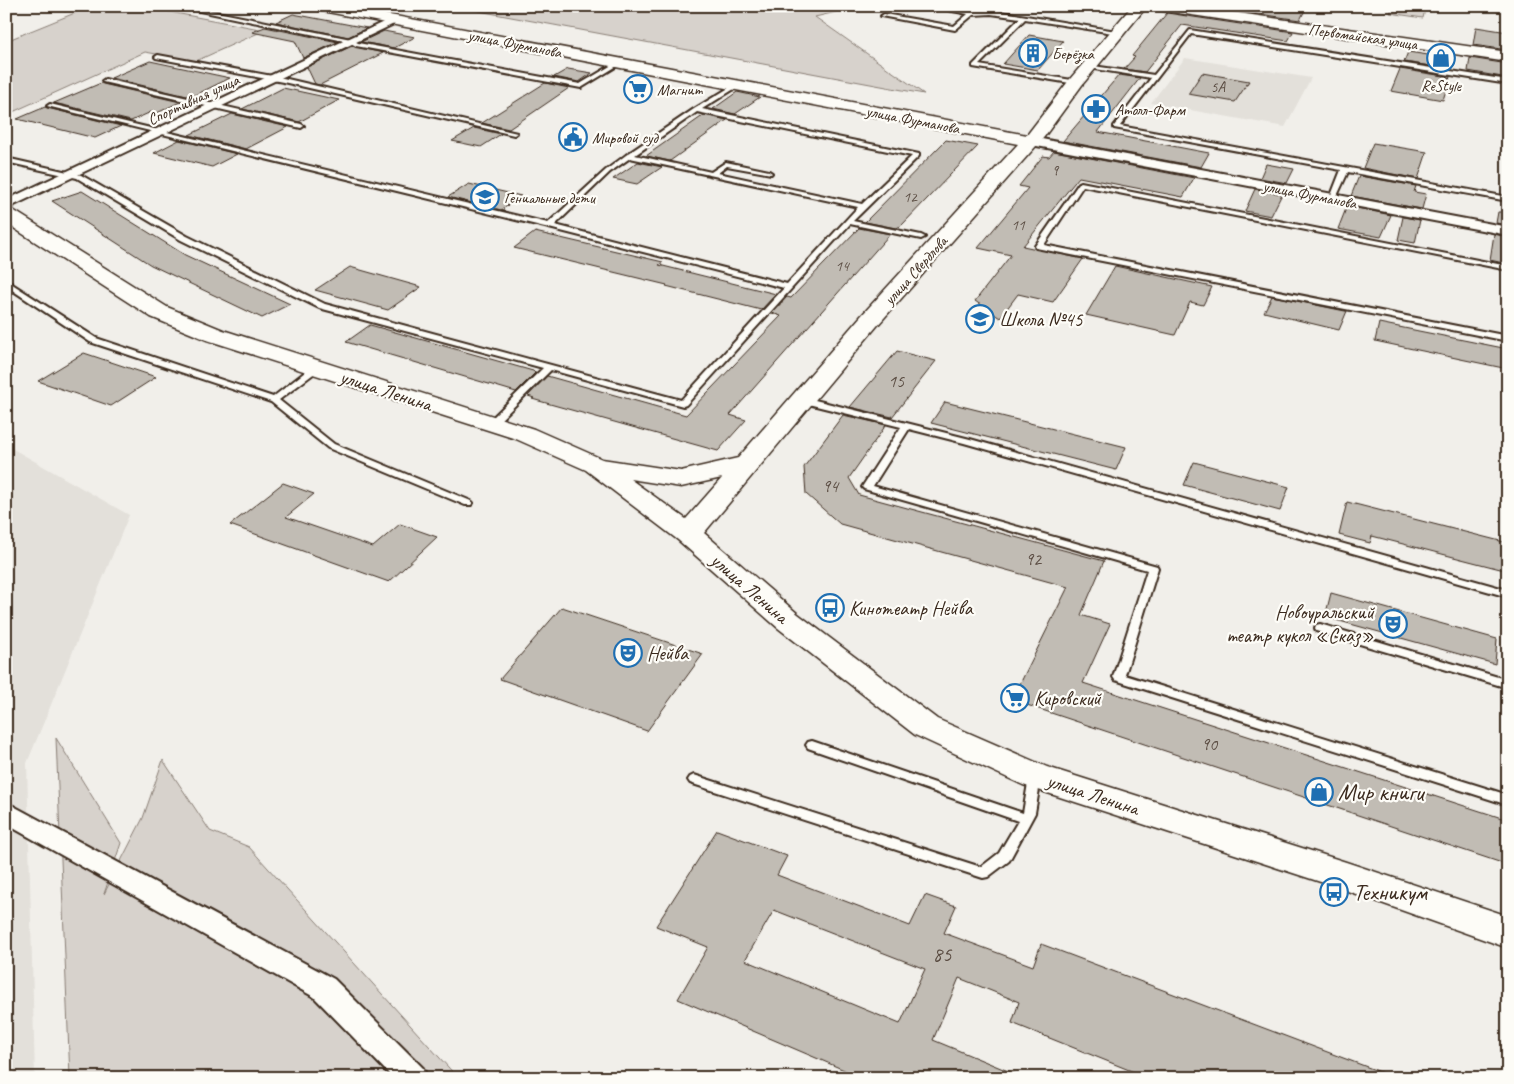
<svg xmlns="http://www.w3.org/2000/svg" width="1514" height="1084" font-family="Caveat,sans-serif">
<rect width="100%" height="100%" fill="#f1efea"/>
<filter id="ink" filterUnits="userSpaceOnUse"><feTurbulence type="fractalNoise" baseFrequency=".02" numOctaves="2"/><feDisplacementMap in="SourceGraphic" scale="10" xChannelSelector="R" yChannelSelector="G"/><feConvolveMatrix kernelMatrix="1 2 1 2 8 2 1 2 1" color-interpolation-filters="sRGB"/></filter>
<g filter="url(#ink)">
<path fill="#e3e0da" d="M1185,58l126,20 -26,49 -134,-24z
M6,445l123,70 -102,248 8,315h-29z"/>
<path fill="#d7d2cc" stroke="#897e75" d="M92,6h46l127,24 -69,31 -51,-9 -139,63v-74z
M452,6h376l8,6 -21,5 109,77z
M1393,6h33l-3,12 -33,-5z
M56,738l65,105 -17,51 39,-76 20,-58 47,71 39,16 209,231h-388z"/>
<path fill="#c1bcb4" stroke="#3b2a1e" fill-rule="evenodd" d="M1205,6h102l-7,14z
M1167,13l126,19 -5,9 -106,-16 -37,47 -21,-3 11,-12 -3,-1z
M293,14l74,14 -19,9 -72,-15z
M265,27l73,15 -35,16 -8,-17 -43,-9z
M1476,27l32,5v18l-35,-5z
M384,31l5,1 26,5 -21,11 -33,-6z
M1029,35l34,6 -25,29 -35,-6z
M352,46l31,7 -63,32 -5,-1 -8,-17z
M1408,52l47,7 -3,10 -48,-7z
M1470,58l38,6v14l-40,-7z
M150,61l80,17 -39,19 -80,-19z
M568,69l24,4 -13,9 -25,-5z
M1400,69l50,8 -7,23 -52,-9z
M1202,73l47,8 -14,21 -47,-8z
M1119,75l21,3 -42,54 111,21 -8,14 -138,-26z
M101,83l2,1 77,18 -23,11 -6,-1 -20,9 -77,-18z
M545,83l24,5 -60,41 -27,-6z
M283,88l56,12 -40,22 -57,-13z
M737,92l23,5 -25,17 -22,-5z
M45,107l2,1 74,18 -26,12 -78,-19z
M232,114l56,13 -42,22 -57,-14z
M704,115l23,5 -57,41 -24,-5z
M474,128l27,6 -20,13 -29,-6z
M179,140l58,14 -25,13 -58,-14z
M946,140l32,6 -77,80 -5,2 -31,-6z
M1373,143l54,9 -9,27 -55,-11z
M1054,151l140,27 -11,19 -104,-20 -56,69 60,13 -30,43 -35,-8 -18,24 -25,-17 36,-46 -33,-7 50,-60 -9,-2 24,-30 6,1z
M638,162l24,5 -25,17 -24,-5z
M1266,164l28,5 -7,14 -27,-5z
M1359,176l57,10 -2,6 12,2 -4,15 -71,-13z
M469,184l52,12 -20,14 -53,-13z
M1255,189l27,5 -11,22 -26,-5z
M82,191l103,64 105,49 -28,14 -111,-53 -99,-64z
M1347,206l44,9 -10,22 -43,-8z
M1498,212h10v13l-12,-2z
M1403,217l17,3 -5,23 -17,-3z
M859,228l31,6 -160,181 16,5 -28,31 -186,-52 2,-1 -6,-2 19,-20 139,39 95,-99 -9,-3 15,-16 4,1z
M535,232l128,30 -4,3 117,29 -15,16 -95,-24 1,-1 -153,-37z
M1494,234l14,3v27l-18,-4z
M1115,266l97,21 -9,18 -13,-3 -15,33 -89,-20z
M350,267l71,20 -33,23 -73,-20z
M1272,296l73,15h2l-8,19 -75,-18z
M1379,323l129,26v20l-133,-28z
M370,325l163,46 2,2 -19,19 -170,-50z
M897,351l39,10 -44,56 -42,-10z
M84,353l72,24 -45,29 -73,-25z
M945,402l181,45 -10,23 -185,-47z
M843,415l43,10 -37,53 10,17 245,66 -23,54 29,9 -27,59 425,137v45l-496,-165 56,-113 -228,-63 -34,-30 -2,-27z
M1194,462l95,25 -9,24 -96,-26z
M283,483l31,11 -28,23 87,30 27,-23 37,13 -48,45 -159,-57z
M1347,502l161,41v28l-136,-35 -2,7 -31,-8z
M1331,593l166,46 -2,25 -170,-47z
M562,607l141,47 -56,77 -147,-52z
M717,830l70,26 -10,19 133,51 15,-31 31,11 -12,27 89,33 8,-22 350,132v2h-242l-137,-55 7,-21 -60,-24 -26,62 92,38h-162l-185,-79 30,-52 -52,-21zM774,910l151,59 -25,55 -155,-64z"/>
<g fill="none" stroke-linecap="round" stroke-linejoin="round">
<defs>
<path id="lane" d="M55,6h9l4,2 -3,2z
M176,6h11l164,33 7,4 222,41 37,-22 5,1 -41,25 -225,-42 -7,-4z
M383,6h6l-19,11 -5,-1z
M927,6c21,0 42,6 64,4l131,22 -3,2 -94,-15 -46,46 99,16 1,1 -3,2 -103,-17v-2l47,-47 -29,-4 -18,1 -18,15 -74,-14 3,-2 70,12 14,-12z
M1190,30l318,50v4l-317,-50 -71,92 388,71v4l-160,-29 -12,26 -3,2 -3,-2 11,-28 -227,-42v-2l37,-48 -62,-10 -2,-1v-2l67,10z
M158,55l125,23 234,55 -3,2 -231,-53 -127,-24 -1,-1z
M105,79l196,45 3,2 -3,2 -198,-46 -1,-1z
M737,83l3,2 -1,1 -37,23 217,45v2l-66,65 68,14 4,2 -4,2 -71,-15 -164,181 -3,1 -132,-36 -56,55h-6l-1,-2 1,-2 54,-53 -224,-60 -138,-68 -104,-62 -71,-16v-4l75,17 106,61 138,68 356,96 103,-112 -235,-60 -502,-122 3,-2 498,119 58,-53 20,-15 68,-46zM697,112l215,44 -50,48 -144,-31 9,-7 44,8 1,-1 -3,-2 -43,-9 -15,10 -76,-17zM630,158l228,49 -71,77 -232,-59 55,-53z
M1081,182l427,84v4l-425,-84 -39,59 464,91v5l-472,-93 -1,-2 44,-63z
M6,280l90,58 177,59 41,-32h6v4l-41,31 55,44 137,57 2,2 -2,2h-6l-137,-57 -57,-46 -181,-60 -84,-56z
M803,397l167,42 538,151v7l-544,-154 -55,-14 -36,57 284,80 1,2 -33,107 383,120v10l-393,-125 -2,-3 34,-107 -283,-81 -2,-2 39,-60 -101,-25 -1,-2z
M1320,624l188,56v8l-192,-57 -1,-3 1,-3z
M812,741l211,72 6,-36 2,-3 4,-2 4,2 2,3 -6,36 -26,48 -21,16 -5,1 -293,-95 -2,-3 2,-3 4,-2 287,92 18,-14 19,-32 -210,-73 -2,-3 2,-3z"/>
<path id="street" d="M392,18l4,1v4l-390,186v-9z
M1031,137l477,90v8l-482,-91 -1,-3z
M6,802l328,177 89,89 5,10h-35l-79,-81 -308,-173z"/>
<path id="secondary" d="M310,6h32l685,129 43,-56 62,-73h15l-65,79 -38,52 -167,189 -173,207 94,81 139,105 110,48 299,95 162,54v32l-169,-60 -316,-103 -108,-50 -137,-107 -100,-88 -92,-70 -70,-31 -309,-99 -56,-23 -145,-94v-15l7,2 154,97 56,23 311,99 68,30 79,12 57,-13 123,-142 157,-172 -701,-134zM722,478l-36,41 -56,-40 51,8z
M1151,6h39l318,46v10l-350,-52z"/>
</defs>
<use href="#lane" stroke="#3b2a1e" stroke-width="4"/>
<use href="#street" stroke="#3b2a1e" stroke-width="4"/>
<use href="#secondary" stroke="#3b2a1e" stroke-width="3"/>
<use href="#lane" fill="#fdfcf7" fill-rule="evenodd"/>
<use href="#street" fill="#fdfcf7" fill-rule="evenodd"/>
<use href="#secondary" fill="#fdfcf7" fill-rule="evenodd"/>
</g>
</g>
<defs>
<symbol id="building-ring" viewBox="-11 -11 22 22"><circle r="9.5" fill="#fdfcf7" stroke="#1f6fb2" stroke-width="1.5"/><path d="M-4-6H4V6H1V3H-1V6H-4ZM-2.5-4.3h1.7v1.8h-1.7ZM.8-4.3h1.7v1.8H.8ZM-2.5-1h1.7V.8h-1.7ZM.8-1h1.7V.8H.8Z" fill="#1f6fb2"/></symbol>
<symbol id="shop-ring" viewBox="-11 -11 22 22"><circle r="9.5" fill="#fdfcf7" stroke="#1f6fb2" stroke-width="1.5"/><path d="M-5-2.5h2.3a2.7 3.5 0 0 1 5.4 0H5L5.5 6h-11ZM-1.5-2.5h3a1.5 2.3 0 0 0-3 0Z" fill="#1f6fb2"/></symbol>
<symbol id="supermarket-ring" viewBox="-11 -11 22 22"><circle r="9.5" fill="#fdfcf7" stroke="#1f6fb2" stroke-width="1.5"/><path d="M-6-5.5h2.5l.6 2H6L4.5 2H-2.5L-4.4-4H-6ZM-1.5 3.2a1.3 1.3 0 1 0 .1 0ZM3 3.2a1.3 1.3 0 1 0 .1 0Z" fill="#1f6fb2"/></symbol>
<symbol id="pharmacy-ring" viewBox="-11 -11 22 22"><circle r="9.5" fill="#fdfcf7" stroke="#1f6fb2" stroke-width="1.5"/><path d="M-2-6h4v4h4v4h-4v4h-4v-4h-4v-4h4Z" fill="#1f6fb2"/></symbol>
<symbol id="civic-ring" viewBox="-11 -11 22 22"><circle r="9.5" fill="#fdfcf7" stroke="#1f6fb2" stroke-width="1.5"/><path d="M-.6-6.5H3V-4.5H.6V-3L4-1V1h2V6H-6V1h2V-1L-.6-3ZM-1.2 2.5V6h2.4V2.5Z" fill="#1f6fb2"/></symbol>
<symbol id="school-ring" viewBox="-11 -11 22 22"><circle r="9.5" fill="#fdfcf7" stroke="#1f6fb2" stroke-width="1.5"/><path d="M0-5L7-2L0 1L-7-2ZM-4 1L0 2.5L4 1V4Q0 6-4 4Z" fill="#1f6fb2"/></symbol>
<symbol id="bus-ring" viewBox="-11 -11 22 22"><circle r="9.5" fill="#fdfcf7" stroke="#1f6fb2" stroke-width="1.5"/><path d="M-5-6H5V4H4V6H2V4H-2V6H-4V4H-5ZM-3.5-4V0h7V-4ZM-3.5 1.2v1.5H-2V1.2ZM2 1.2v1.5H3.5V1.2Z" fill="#1f6fb2"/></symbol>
<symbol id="theatre-ring" viewBox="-11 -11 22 22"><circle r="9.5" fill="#fdfcf7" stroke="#1f6fb2" stroke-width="1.5"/><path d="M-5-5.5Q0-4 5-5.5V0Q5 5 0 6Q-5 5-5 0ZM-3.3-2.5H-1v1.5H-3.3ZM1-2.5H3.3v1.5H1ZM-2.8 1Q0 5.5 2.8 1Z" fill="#1f6fb2"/></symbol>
</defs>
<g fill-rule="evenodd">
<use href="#building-ring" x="1017" y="37" width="32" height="32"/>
<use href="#shop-ring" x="1425" y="42" width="32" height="32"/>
<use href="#supermarket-ring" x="622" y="73" width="32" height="32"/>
<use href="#pharmacy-ring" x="1080" y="93" width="32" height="32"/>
<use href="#civic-ring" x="557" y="121" width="32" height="32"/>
<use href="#school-ring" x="469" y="181" width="32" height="32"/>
<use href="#school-ring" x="964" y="303" width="32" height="32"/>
<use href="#bus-ring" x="814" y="592" width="32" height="32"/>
<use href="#theatre-ring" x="1377" y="608" width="32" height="32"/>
<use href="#theatre-ring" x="612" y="637" width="32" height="32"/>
<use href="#supermarket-ring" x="999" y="682" width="32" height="32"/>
<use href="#shop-ring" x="1303" y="776" width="32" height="32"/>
<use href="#bus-ring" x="1318" y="876" width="32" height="32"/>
</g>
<g text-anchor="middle" stroke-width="4.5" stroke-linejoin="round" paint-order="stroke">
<g font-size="15" fill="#5c4e44">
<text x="1218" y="92">5А</text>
<text x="1055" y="175">9</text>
<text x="910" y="202">12</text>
<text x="1018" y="230">11</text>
<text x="842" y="271">14</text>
</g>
<g font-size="16" fill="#3b2a1e" stroke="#fdfcf7">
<text transform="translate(1363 36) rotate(8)" y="6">Первомайская улица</text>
<text transform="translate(515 43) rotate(11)" y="6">улица Фурманова</text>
<text transform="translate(193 99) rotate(-25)" y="6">Спортивная улица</text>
<text transform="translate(913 119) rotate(11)" y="6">улица Фурманова</text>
<text transform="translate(1310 194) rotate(11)" y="6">улица Фурманова</text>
<text transform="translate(915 270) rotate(-48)" y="6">улица Свердлова</text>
</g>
<g font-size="16" fill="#3b2a1e" stroke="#fdfcf7" text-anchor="start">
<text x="1052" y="59">Берёзка</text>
<text x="1441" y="91" text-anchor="middle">ReStyle</text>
<text x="657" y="95">Магнит</text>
<text x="1115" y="115">Атолл-Фарм</text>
<text x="592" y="143">Мировой суд</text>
<text x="504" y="203">Гениальные дети</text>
</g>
<g font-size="18" fill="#5c4e44">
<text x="896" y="387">15</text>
<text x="830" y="492">94</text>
<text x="1033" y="565">92</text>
<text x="1209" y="750">90</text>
</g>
<g font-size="20" fill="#3b2a1e" stroke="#fdfcf7" text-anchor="start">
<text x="999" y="326">Школа №45</text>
<text x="849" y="615">Кинотеатр Нейва</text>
<text x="1374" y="619" text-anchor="end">Новоуральский<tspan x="1374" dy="23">театр кукол «Сказ»</tspan></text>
<text x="647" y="660">Нейва</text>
<text x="1034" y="705">Кировский</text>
</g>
<g font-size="20" fill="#3b2a1e" stroke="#fdfcf7">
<text transform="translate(386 390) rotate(18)" y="7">улица Ленина</text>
<text transform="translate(750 588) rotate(41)" y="7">улица Ленина</text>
<text transform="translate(1093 794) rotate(18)" y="7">улица Ленина</text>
</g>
<g font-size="21" fill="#5c4e44">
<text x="942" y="961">85</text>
</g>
<g font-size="24" fill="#3b2a1e" stroke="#fdfcf7" text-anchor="start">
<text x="1338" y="800">Мир книги</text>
<text x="1353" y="900">Техникум</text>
</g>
</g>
<rect width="1514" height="1084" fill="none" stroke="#fdfcf7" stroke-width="25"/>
<rect x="12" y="12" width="1489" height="1059" fill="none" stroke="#3b2a1e" stroke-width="2" filter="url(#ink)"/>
</svg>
